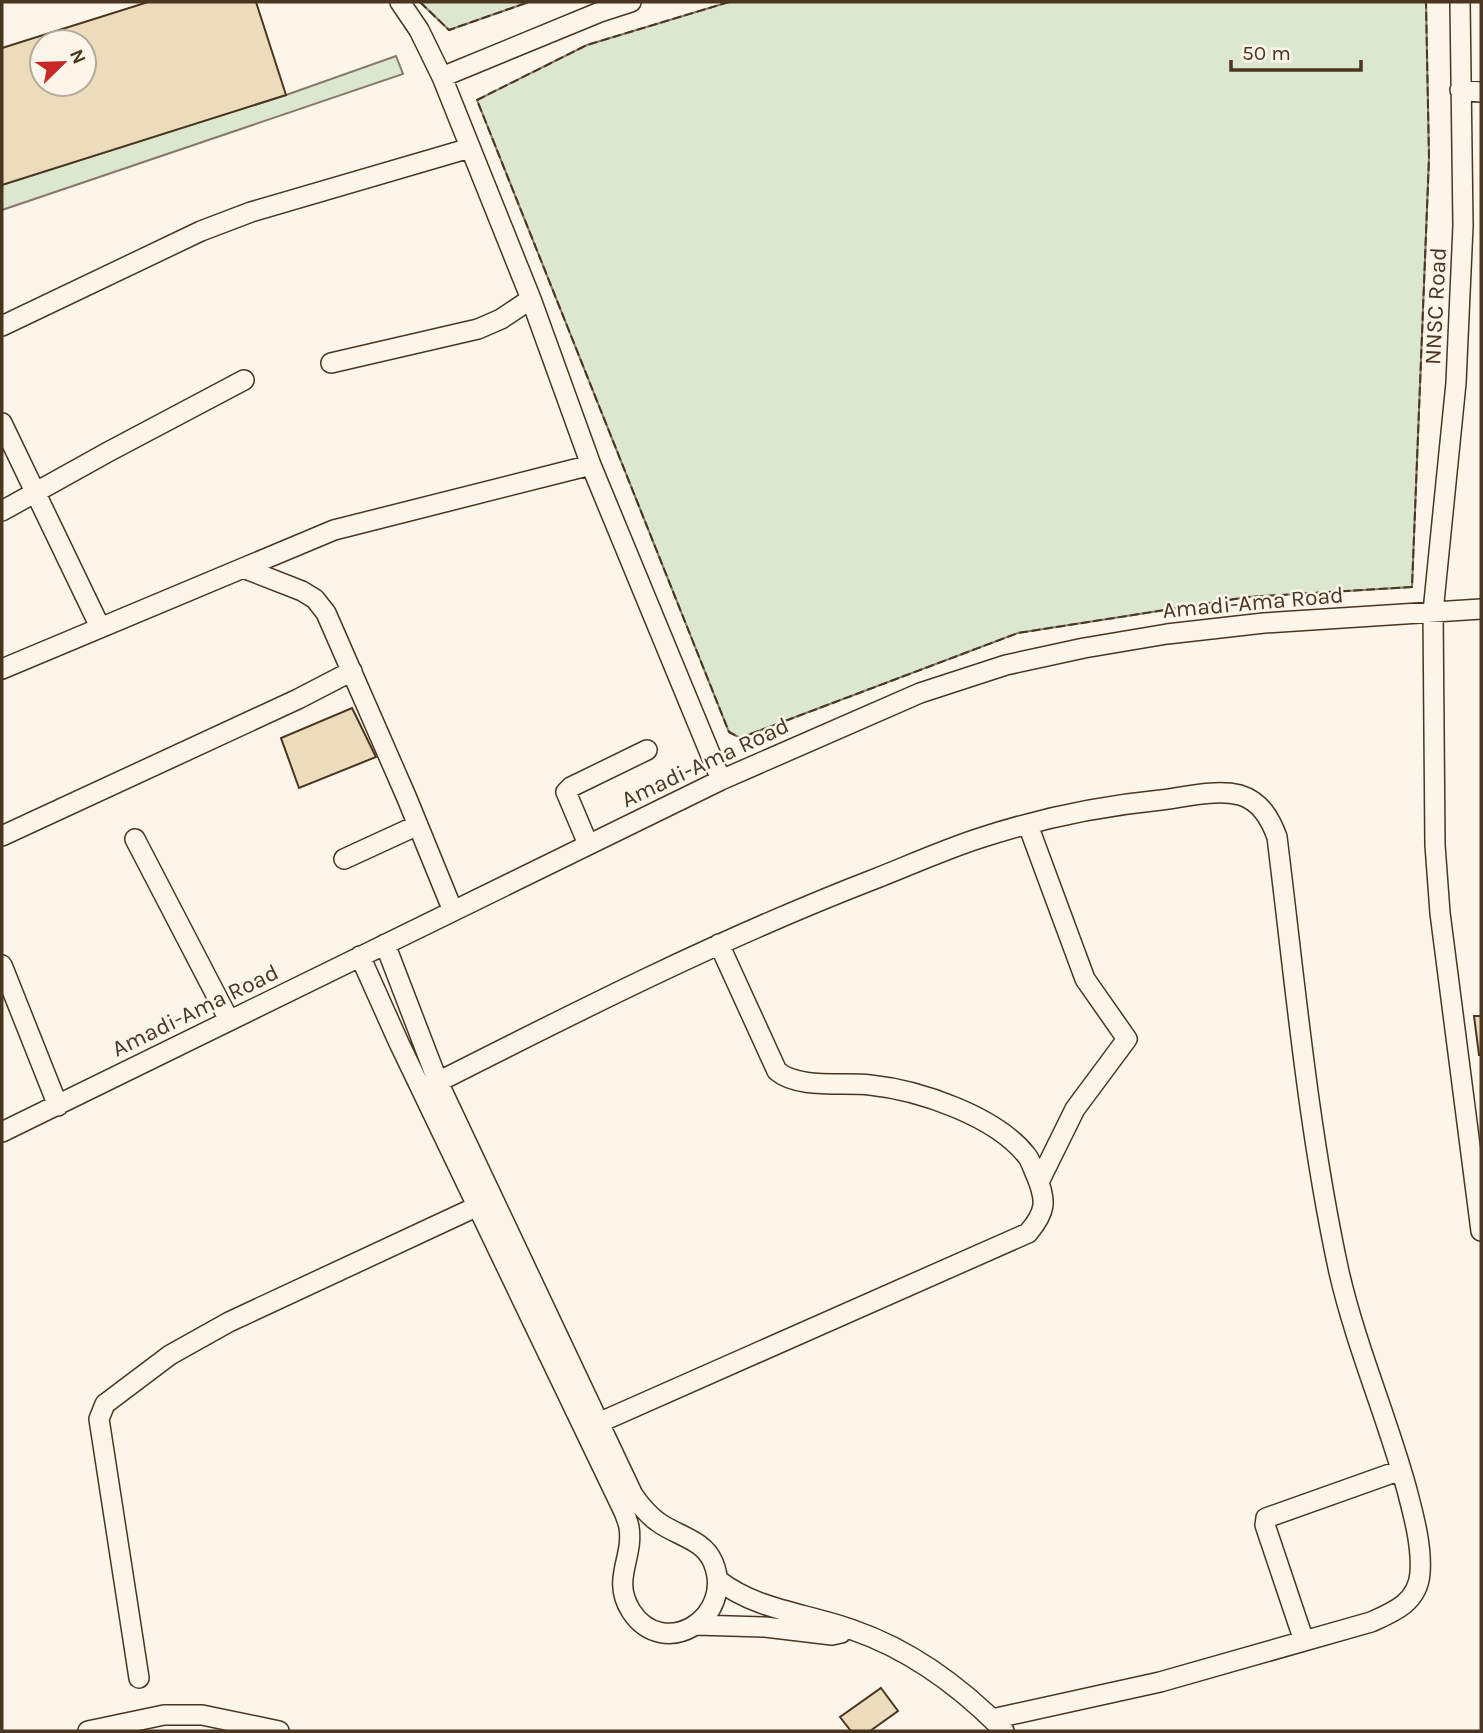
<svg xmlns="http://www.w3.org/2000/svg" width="1483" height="1733" font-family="Karla,sans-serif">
<rect width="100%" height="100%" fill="#fbf6e9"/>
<path fill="#dce7d0" stroke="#887966" stroke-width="2" d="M420,2h109l-80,28z
M729,2h697l3,156 -17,429 -164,10 -230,36 -278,105 -11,-6 -252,-632 110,-55z
M396,56l7,18 -401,136v-25l284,-90z"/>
<path fill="#ecdcbc" stroke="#4a3520" stroke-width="2" fill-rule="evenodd" d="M148,2h108l30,93 -284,90v-137zM42,42h42v42h-42z
M352,708l24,49 -77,31 -18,-50z
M1474,1016h7v39h-2z
M881,1688l17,23 -28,20h-19l-11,-14z"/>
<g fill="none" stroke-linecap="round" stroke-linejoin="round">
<defs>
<path id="minor" d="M400,2l19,28 23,47 89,222 60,166 130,315
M1460,2l3,224 -7,157 -23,229 2,233 5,68 41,318
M442,77l158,-65 31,-10
M1460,90l21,2
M2,326l199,-95 50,-19 219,-64
M331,363l147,-34 23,-10 30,-20
M2,423l98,204
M2,511l106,-59 136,-72
M243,568l59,23 13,8 11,14 80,183 47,115
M2,669l332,-139 257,-65
M1028,825l57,154 42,60 -52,70 -36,73
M2,836l296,-137 54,-28
M135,839l94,181
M588,844l-22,-52 5,-5 76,-37
M344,859l74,-34
M360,956l39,87 225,469c2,5 4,10 5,15 5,32 -18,52 2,84 33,51 105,6 82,-49 -10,-23 -36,-26 -55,-40 -10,-7 -18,-17 -25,-27l-195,-413 -53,-138
M2,965l56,141
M422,1090c148,-75 295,-150 450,-210 36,-14 71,-30 108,-42 58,-19 120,-32 181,-38 24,-3 54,-11 79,-5 20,6 30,23 37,42 18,145 31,292 62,435 17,74 48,145 68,218 7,27 15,56 13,83 -2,29 -26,39 -49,49l-211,60 -168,37
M2,1132l719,-352 199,-87 86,-28 78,-17 83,-14 97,-11 217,-14
M587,1428l441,-195c18,-21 19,-32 8,-58 -3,-6 -5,-14 -9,-19 -31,-40 -108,-66 -157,-71 -27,-3 -72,4 -93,-14l-58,-127
M718,1580c40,31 89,33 135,50 58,20 108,57 151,101
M696,1625l69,2 67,8 9,-2
M1304,1641l-39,-116 1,-7 135,-48
M139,1678l-40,-259 6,-15 65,-49 59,-33 249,-116
M88,1731l76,-16h38l77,16"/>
</defs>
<use href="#minor" stroke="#4a3520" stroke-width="22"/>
<use href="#minor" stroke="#fbf6e9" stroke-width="19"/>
<path stroke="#4a3520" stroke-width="2" stroke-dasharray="9 3.5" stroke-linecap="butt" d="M420,2l29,28 80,-28
M729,2l-142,43 -110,55 252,632 11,6 278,-105 230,-36 164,-10 17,-429 -3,-156"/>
</g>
<g text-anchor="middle" stroke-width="5" stroke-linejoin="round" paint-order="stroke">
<g font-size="23" fill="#4a3520" stroke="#fbf6e9">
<text transform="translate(1435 306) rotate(-87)" y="8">NNSC Road</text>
<text transform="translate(1253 602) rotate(-5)" y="8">Amadi-Ama Road</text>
<text transform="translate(705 762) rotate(-25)" y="8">Amadi-Ama Road</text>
<text transform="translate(195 1010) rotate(-26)" y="8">Amadi-Ama Road</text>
</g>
</g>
<rect width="1483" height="1733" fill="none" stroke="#4a3520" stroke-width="7"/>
<g transform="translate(63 63) rotate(67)"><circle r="33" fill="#fbf6e9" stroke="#b4a999" stroke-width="2"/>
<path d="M0-5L12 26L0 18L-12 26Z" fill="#c62828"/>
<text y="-10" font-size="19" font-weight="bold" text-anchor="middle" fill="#4a3520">N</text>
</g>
<path d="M1231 60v10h130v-10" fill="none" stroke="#4a3520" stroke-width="3.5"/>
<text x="1242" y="60" font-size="21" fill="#4a3520" stroke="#fbf6e9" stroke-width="5" paint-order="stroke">50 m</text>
</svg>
